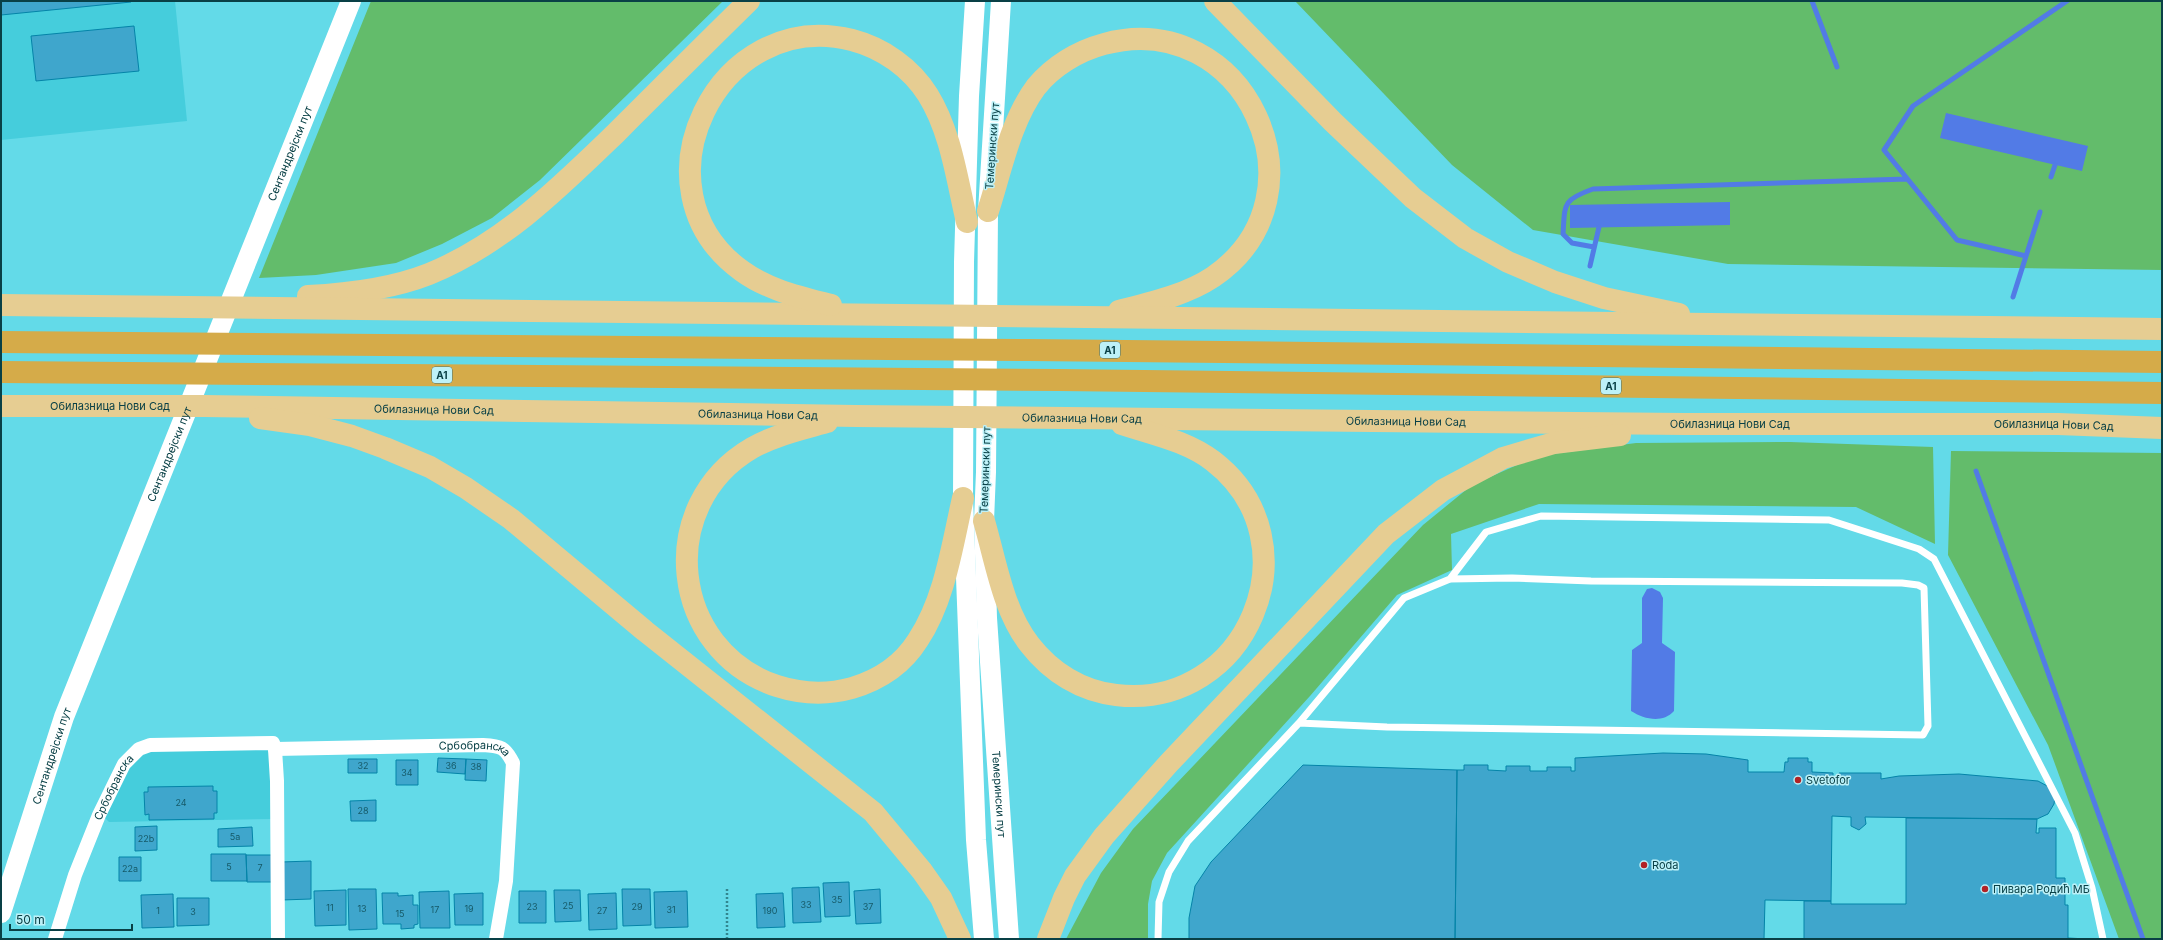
<svg xmlns="http://www.w3.org/2000/svg" width="2163" height="940" font-family="Inter,sans-serif">
<rect width="100%" height="100%" fill="#63dae8"/>
<path fill="#45cddc" d="M1,1h174l12,120 -186,19z
M273,747l1,72 -165,3 -4,-4 23,-49 20,-20z"/>
<path fill="#63bc6b" d="M371,1h352l-183,179 -48,38 -50,26 -46,19 -80,12 -57,3z
M1295,1h867v269l-434,-6 -195,-34 -81,-65z
M1790,442l143,5 2,97 -79,-37 -317,-3 -88,30 1,36 -55,25 -87,101 -143,157 -15,28 -4,23v35h-82l35,-66 32,-44 290,-304 49,-40 65,-29 99,-13z
M1951,451l211,2v486h-43l-71,-194 -100,-190z"/>
<path fill="#527be6" d="M1946,113l142,33 -6,25 -142,-33z
M1730,202v23l-160,3v-23z
M1652,588l8,4 3,6 -1,45 13,9 -1,59c-12,13 -30,8 -43,0l1,-61 10,-7v-45l5,-9z"/>
<g fill="none" stroke-linecap="round" stroke-linejoin="round">
<path stroke="#527be6" stroke-width="5" d="M1812,1l25,66
M2051,177l4,-12
M1594,247l-22,-4 -9,-9c2,-30 -1,-34 30,-45l314,-10
M2026,256l-69,-16 -73,-90 29,-44 154,-105
M1590,266l9,-39
M2013,297l27,-85
M1976,471l167,468"/>
</g>
<path fill="#3fa6cc" stroke="#0484a8" d="M1,1h129l1,1 -130,13z
M134,26l5,45 -103,10 -5,-45z
M1663,753l43,1 42,6v12h36l1,-10h3v-4h20v4h4v10l21,1v5h6v-5h42v6l18,-3 60,-2 79,7 11,6 6,10 -1,7 -6,10 -11,5 -172,-2 1,7 -7,6 -8,-4v-9l-19,-1 -1,85 -66,-1 -1,39h-309l2,-169h7v-5h24v5l18,1v-5h24v5h17v-4h24v4h4v-13z
M438,758l28,1 -1,15 -28,-2z
M348,759h29v14h-29z
M466,759l21,1 -1,21 -21,-1z
M396,760h22v25h-22z
M1303,765l154,5 -2,169h-266v-21l6,-32 16,-24z
M213,786v5h4v22h-3v6l-65,1v-6l-4,1 -1,-23h4v-5z
M376,800v21h-25l-1,-20z
M1906,818l131,1 -1,14h3v-5h17v50h9v27h3v33l19,1h-283v-38h27v3h75z
M157,826v24l-22,1v-24z
M252,827l1,19 -35,1v-18z
M211,854h35l1,27h-36z
M246,855h27l1,27h-27z
M119,857h22v24h-22z
M311,861v38l-29,1 -1,-38z
M849,882l1,34 -25,1 -2,-34z
M819,887l2,35 -28,1 -1,-35z
M348,889h28l1,40 -28,1z
M622,889h28l1,36 -28,1z
M880,889l1,34 -25,1 -2,-33z
M346,890v35l-31,1 -1,-35z
M554,890h26l1,31 -26,1z
M449,891l1,37h-30l-1,-36z
M519,891h27v32h-27z
M687,891l1,36 -33,1 -1,-36z
M382,893h16v3l15,-1v10h5v19l-4,1v3l-13,1v-5h-18z
M483,893v32h-28l-1,-31z
M616,893l1,36 -28,1 -1,-36z
M783,893l2,34 -28,1 -1,-34z
M173,894l1,33 -32,1 -1,-33z
M177,898h32v27l-32,1z"/>
<g fill="none" stroke-linecap="round" stroke-linejoin="round">
<path stroke="#32868f" stroke-width="2.5" stroke-dasharray="2 2" stroke-linecap="butt" d="M727,939v-50"/>
<path stroke="#fff" stroke-width="7" d="M1450,579l36,-47 55,-16 288,4 90,29 15,10 141,274 17,55 11,51
M1158,939l1,-37 10,-30 19,-31 111,-118 88,4 536,8 5,-9 -4,-138 -6,-3 -16,-2 -311,-2 -79,-3 -62,1 -46,19 -105,125"/>
<g stroke="#fff" stroke-width="14">
<path id="s1" d="M275,749l208,-4c18,1 22,2 30,18l-7,118 -10,58"/>
<path id="s2" d="M55,939l20,-64 24,-60 25,-51 15,-15 11,-4 123,-2 2,6 2,32 1,158"/>
</g>
<g stroke="#fff" stroke-width="20">
<path d="M975,1l-6,95 -5,166 -1,236 13,342 8,99"/>
<path id="s3" d="M1001,1l-13,210 -2,261 -2,49 3,97 22,321"/>
<path id="s4" d="M1,913l63,-196 287,-716"/>
</g>
<g stroke="#e6cd92" stroke-width="22">
<path d="M1215,1l118,121 80,76 52,40 43,24 47,20 49,16 75,16"/>
<path d="M988,211c13,-40 22,-89 48,-124 17,-21 42,-36 68,-43 140,-38 229,151 109,233 -27,18 -63,26 -94,34"/>
<path d="M308,296c41,-2 83,-7 121,-22 74,-30 130,-86 187,-141 44,-44 88,-88 133,-132"/>
<path d="M1,305l2161,24"/>
<path d="M831,305c-31,-8 -63,-15 -89,-34 -114,-82 -24,-265 110,-231 31,8 59,28 76,55 23,37 29,85 39,127"/>
<path id="s5" d="M1,406h203l652,10 829,8h373l104,4"/>
<path d="M260,418l50,7 42,11 33,12 45,19 36,21 45,31 134,112 228,181 49,59 19,27 19,41"/>
<path d="M827,422c-25,7 -52,13 -75,26 -98,57 -82,203 25,238 25,8 50,9 75,2 27,-8 51,-24 66,-48 27,-41 34,-94 45,-142"/>
<path d="M984,521c12,41 19,90 46,124 21,27 51,46 86,50 131,16 202,-153 97,-234 -26,-20 -61,-27 -91,-37"/>
<path d="M1048,939l16,-41 11,-22 29,-40 65,-73 217,-229 57,-44 60,-32 51,-15 66,-8"/>
</g>
<path stroke="#d5ab49" stroke-width="22" d="M1,342l1028,8 1133,12
M1,372l1058,8 1103,13"/>
</g>
<g fill="#b22225" stroke="#bdf1f8" stroke-width="1.5">
<circle cx="1798" cy="780" r="4"/>
<circle cx="1644" cy="865" r="4"/>
<circle cx="1985" cy="889" r="4"/>
</g>
<g text-anchor="middle" stroke-width="3" stroke-linejoin="round" paint-order="stroke">
<g font-size="9" fill="#165a68">
<text x="363" y="769">32</text>
<text x="451" y="769">36</text>
<text x="476" y="770">38</text>
<text x="407" y="776">34</text>
<text x="181" y="806">24</text>
<text x="363" y="814">28</text>
<text x="235" y="840">5a</text>
<text x="146" y="842">22b</text>
<text x="229" y="870">5</text>
<text x="260" y="871">7</text>
<text x="130" y="872">22a</text>
<text x="837" y="903">35</text>
<text x="806" y="908">33</text>
<text x="568" y="909">25</text>
<text x="532" y="910">23</text>
<text x="637" y="910">29</text>
<text x="868" y="910">37</text>
<text x="330" y="911">11</text>
<text x="362" y="912">13</text>
<text x="469" y="912">19</text>
<text x="435" y="913">17</text>
<text x="671" y="913">31</text>
<text x="158" y="914">1</text>
<text x="602" y="914">27</text>
<text x="770" y="914">190</text>
<text x="193" y="915">3</text>
<text x="400" y="917">15</text>
</g>
<g fill="#bdf1f8" stroke="#3f757b" stroke-width="1">
<rect x="1100" y="342" width="20" height="16" rx="3"/>
<rect x="432" y="367" width="20" height="16" rx="3"/>
<rect x="1601" y="378" width="20" height="16" rx="3"/>
</g>
<g font-size="10" font-weight="bold" fill="#094046">
<text x="1110" y="354">A1</text>
<text x="442" y="379">A1</text>
<text x="1611" y="390">A1</text>
</g>
<g font-size="11" fill="#094046" stroke="#bdf1f8">
<text transform="translate(992 146) rotate(-86)" y="4">Темерински пут</text>
<text dy="4" stroke="none"><textPath href="#s4" startOffset="813">Сентандрејски пут</textPath></text>
<text dy="4" stroke="none"><textPath href="#s5" startOffset="109">Обилазница Нови Сад</textPath></text>
<text dy="4" stroke="none"><textPath href="#s5" startOffset="433">Обилазница Нови Сад</textPath></text>
<text dy="4" stroke="none"><textPath href="#s5" startOffset="757">Обилазница Нови Сад</textPath></text>
<text dy="4" stroke="none"><textPath href="#s5" startOffset="1081">Обилазница Нови Сад</textPath></text>
<text dy="4" stroke="none"><textPath href="#s5" startOffset="1405">Обилазница Нови Сад</textPath></text>
<text dy="4" stroke="none"><textPath href="#s5" startOffset="1729">Обилазница Нови Сад</textPath></text>
<text dy="4" stroke="none"><textPath href="#s5" startOffset="2053">Обилазница Нови Сад</textPath></text>
<text dy="4" stroke="none"><textPath href="#s4" startOffset="489">Сентандрејски пут</textPath></text>
<text transform="translate(985 470) rotate(-88)" y="4">Темерински пут</text>
<text dy="4" stroke="none"><textPath href="#s1" startOffset="200">Србобранска</textPath></text>
<text dy="4" stroke="none"><textPath href="#s4" startOffset="165">Сентандрејски пут</textPath></text>
<text dy="4" stroke="none"><textPath href="#s2" startOffset="163">Србобранска</textPath></text>
<text dy="4" stroke="none"><textPath href="#s3" startOffset="794">Темерински пут</textPath></text>
</g>
<g font-size="11" fill="#094046" stroke="#bdf1f8" text-anchor="start">
<text x="1806" y="784">Svetofor</text>
<text x="1652" y="869">Roda</text>
<text x="1993" y="893">Пивара Родић МБ</text>
</g>
</g>
<rect width="2163" height="940" fill="none" stroke="#094046" stroke-width="4"/>
<path d="M10 924v6h122v-6" fill="none" stroke="#094046" stroke-width="2"/>
<text x="16" y="924" font-size="12" fill="#094046" stroke="#bdf1f8" stroke-width="3" paint-order="stroke">50 m</text>
</svg>
